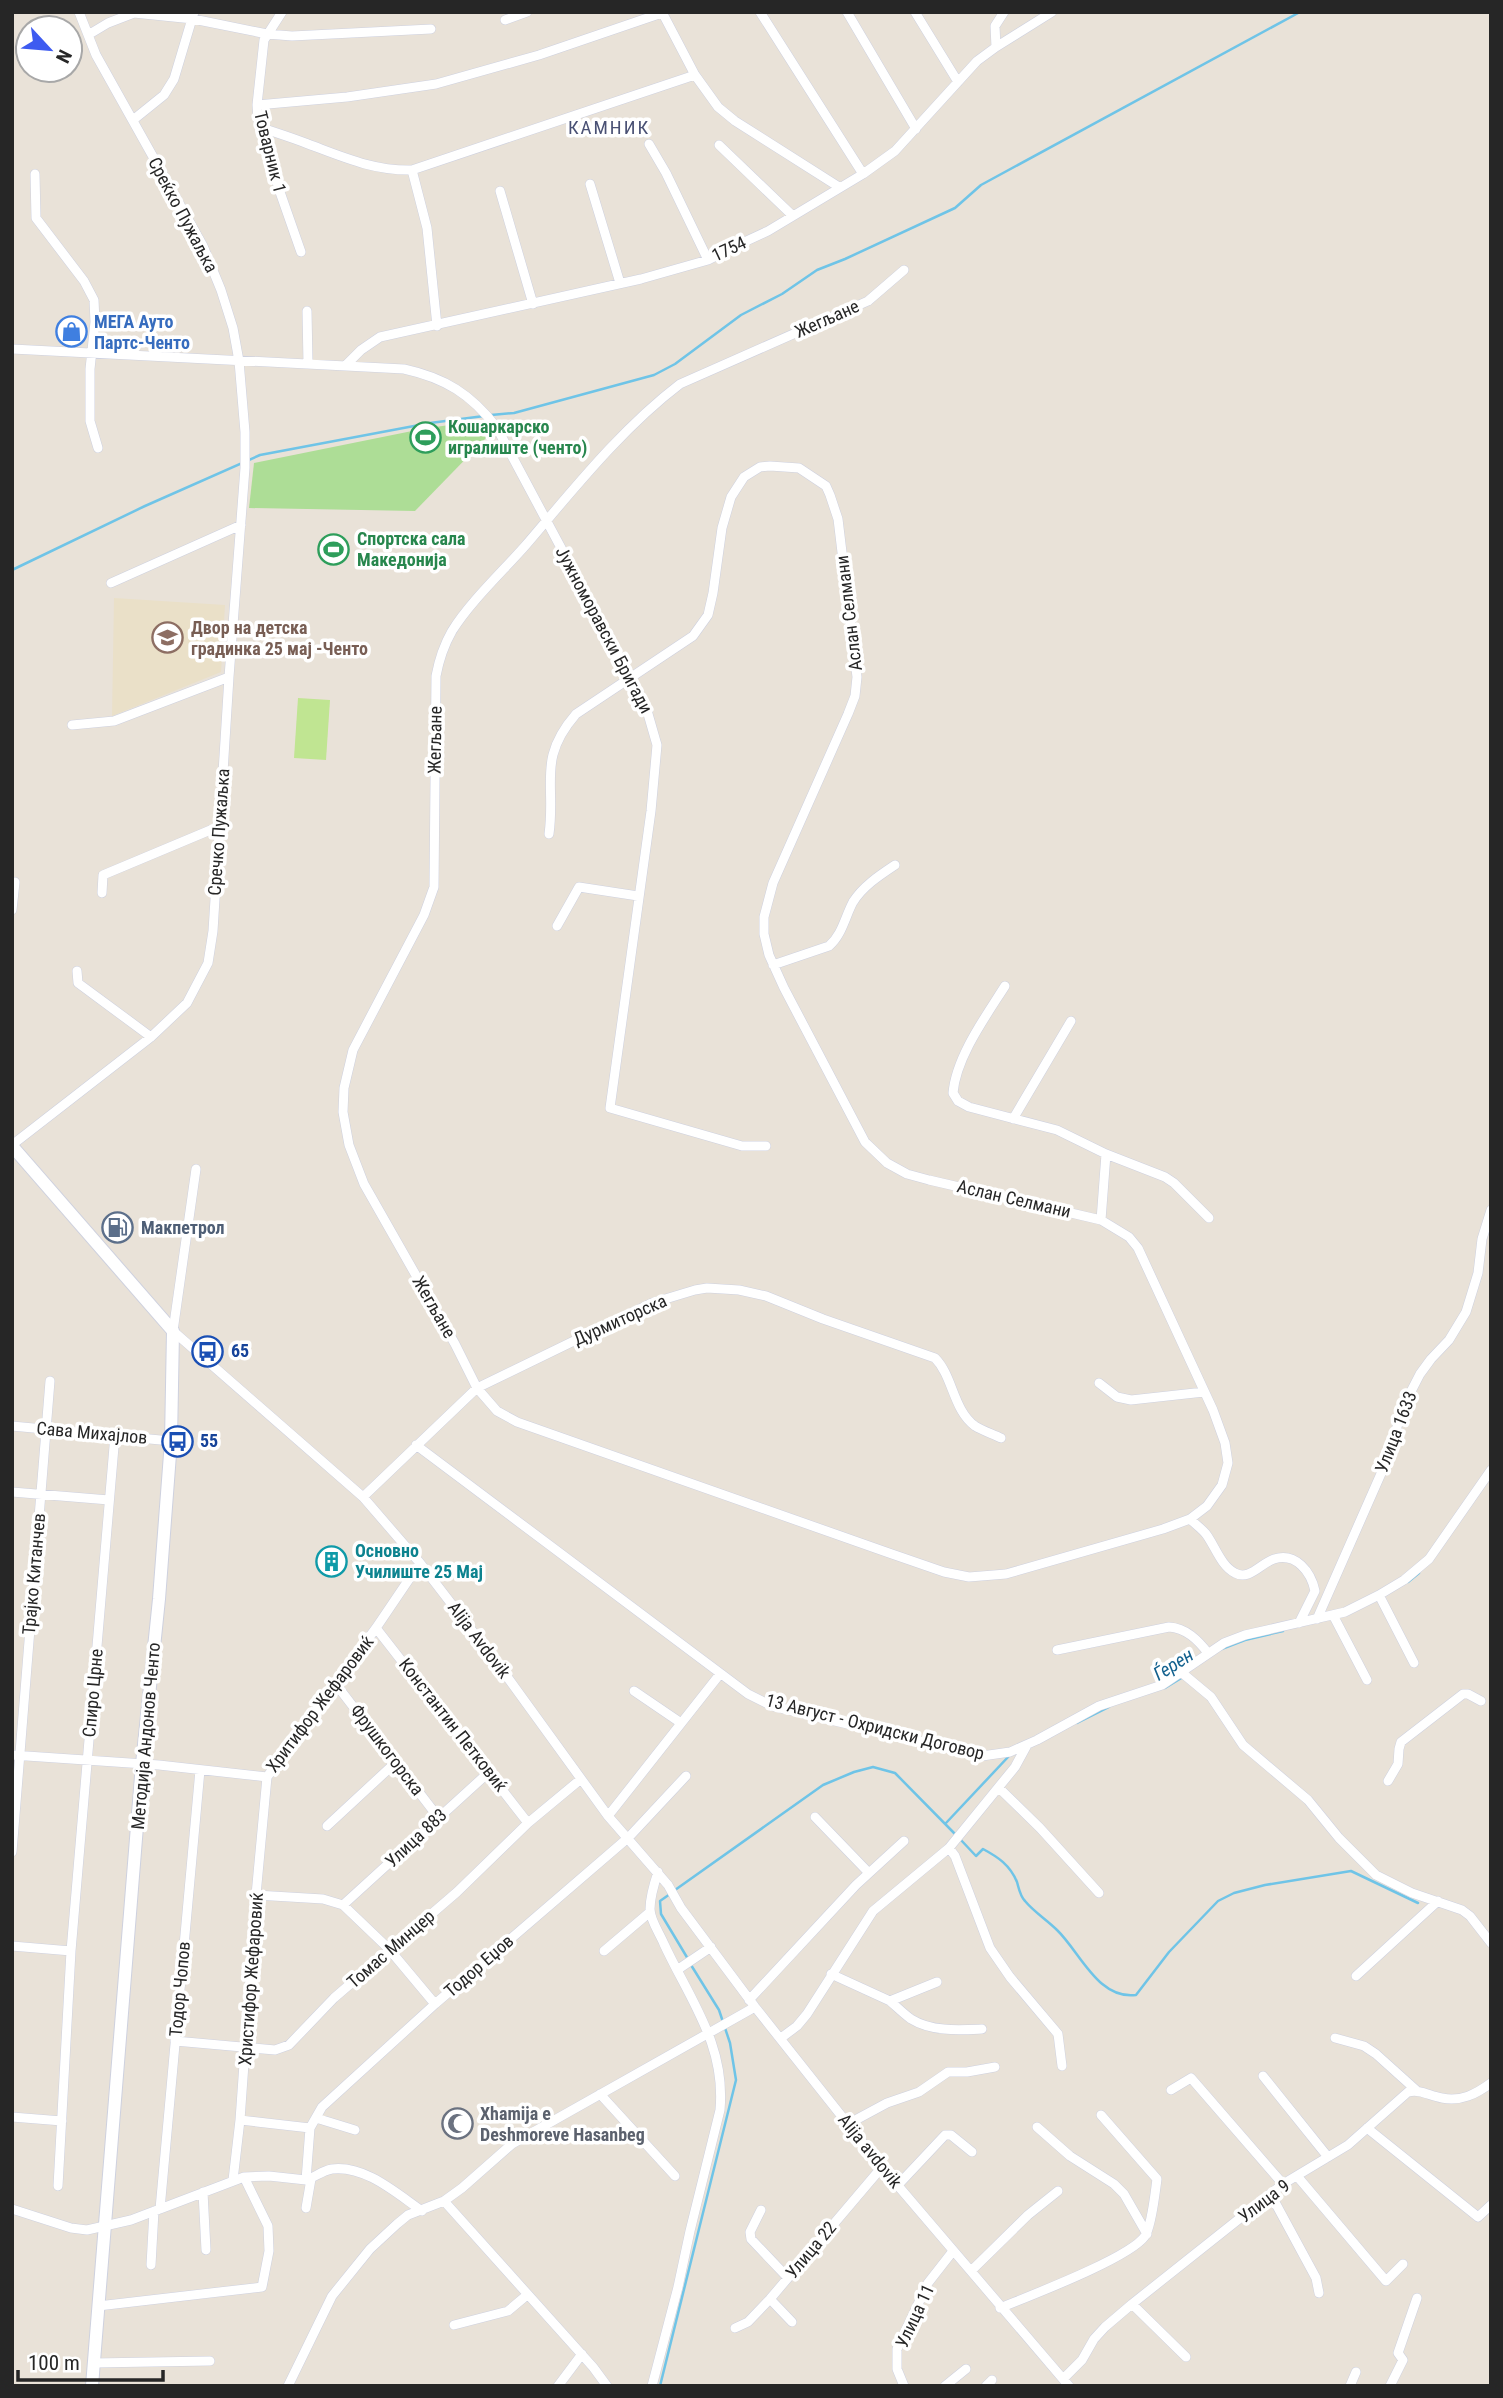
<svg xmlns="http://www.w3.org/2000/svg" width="1503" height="2398" font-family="'Roboto Condensed',sans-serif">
<rect width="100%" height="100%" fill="#e9e2d8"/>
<path fill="#eae0c8" d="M114,598l111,7 -4,67 -109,44z"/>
<path fill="#addd96" d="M479,423l7,15 -71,73 -166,-3 5,-45 168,-34 34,-5z"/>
<path fill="#c0e592" d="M298,698l32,2 -4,60 -32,-2z"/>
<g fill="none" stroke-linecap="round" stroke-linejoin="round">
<path stroke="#6fc4e7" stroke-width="2.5" d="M491,415l23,-2 140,-38 21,-11 66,-49 41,-21 35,-24 28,-11 110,-51 26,-23 319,-173
M12,570l133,-64 115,-51 170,-32 54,-7
M1408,1582l11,-9
M1219,1650l26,-10 38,-9
M1165,1688l18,-11
M1077,1723l32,-16
M946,1823l63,-67
M960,1839l16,17 7,-7c15,8 27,16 34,33 2,7 3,14 8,19 9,11 22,19 32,29 23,22 41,70 79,65l33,-43 49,-51 16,-8 31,-8 86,-14 67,32
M675,1890l148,-105 31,-13 19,-5 22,6 60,61
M670,1894l-10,7 1,13 27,45
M660,2386l76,-306 -6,-37 -11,-33 -28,-45"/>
<defs>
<path id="street" d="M282,12l-18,28 -7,65 1,14 22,73 21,60
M662,12l33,63 23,32 17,14 104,66
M760,12l103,162
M847,12l69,117
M915,12l43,70
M505,20l22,-8
M88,35l20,-12 26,-10 59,6 74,15 25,2 139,-7
M996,47l-1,-21 9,-14
M257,105l90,-8 89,-13 103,-29 123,-42
M133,120l31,-25 10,-16 20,-67
M262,128c15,5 31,10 46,16 35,13 66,27 104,26l283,-95
M649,144l17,29 42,87
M719,145l74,71
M412,170l15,58 10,98
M35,174l1,44 48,63 10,19 1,22 -5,47v52l8,27
M590,184l30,99
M500,191l33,113
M307,311l1,52
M12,349l392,20c41,9 67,25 93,59l133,249 16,30 11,38 -6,66 -41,297 132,38h24
M346,365l15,-15 19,-13 261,-58 67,-19 32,-16 28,-13 95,-57 32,-23 82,-90 19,-14 56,-35
M111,583l130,-58
M72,725l42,-4 115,-44
M549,834c7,-51 -12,-75 27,-120l117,-78 15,-21 5,-22 9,-65 9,-31 13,-20 16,-10 10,-1 29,2 27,18 4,9 8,24 19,158 -2,19 -7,18 -75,169 -9,34v17l5,21 15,33 81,154 22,21 20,11 22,6 172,40 28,17 9,11 75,162 12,33 3,20 -6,22 -15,21 -17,13 -27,10 -157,45 -37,3 -25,-5 -55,-19 -372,-131 -20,-11 -20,-23 -22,-44 -91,-160 -15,-39 -6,-33 1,-24 9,-38 71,-135 10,-28 2,-211c3,-16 8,-31 16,-45 18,-29 50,-59 73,-85 48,-56 96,-117 155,-162l188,-83 36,-31
M102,893l1,-18 117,-49
M12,910l3,-28
M557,926l22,-39 59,9
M773,965l56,-19c13,-11 16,-29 24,-44 10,-16 27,-27 42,-37
M77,971l1,12 73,54
M1005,986c-19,30 -49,71 -52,107l5,8 11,6 88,23 49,24 59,23 9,6 35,35
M1013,1119l58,-98
M12,1145l139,-108 36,-34 21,-40 5,-32 16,-254 16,-209v-36l-6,-71 -6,-33 -12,-38 -18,-44 -107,-191 -17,-43
M196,1169l-23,162 190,166 57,66 80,104 108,149 60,69 13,23 74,99 127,160 187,219
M1101,1220l5,-66
M1099,1383l18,14 14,3 73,-8
M12,1426l159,15
M416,1445l332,249 24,12 210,50 28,-4 27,-12 62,-34 63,-21 62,-42 21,-8 100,-23 34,-17 25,-15 25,-21 62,-89
M12,1492l97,8
M363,1497l114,-109 175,-85 43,-13 12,-2 32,2 27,6 57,23 112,39c18,18 18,52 40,68 8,5 18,8 26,12
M1190,1519c5,5 11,9 16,15 9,12 15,32 29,39 14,8 26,-10 39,-14 22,-7 37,13 41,32l-16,32
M1379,1595l35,68
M1333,1615l34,65
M1317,1619l70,-159 16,-53 17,-33 11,-15 18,-19 17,-28 12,-39 4,-34 9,-29
M376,1628l152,195
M1057,1650l112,-23c17,1 29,13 39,26
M1181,1672l30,25 32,48 65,55 31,38 37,37 36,18 50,17 8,6 21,27
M335,1683l103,134
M634,1691l47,32
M12,1755l147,10 108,12
M267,1777l109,-149 44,-65
M1388,1781l10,-17 1,-15 2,-7 62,-48h5l13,7
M999,1788l41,40 59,65
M608,1816l112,-142
M815,1817l54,56
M327,1826l68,-63
M949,1848l6,8 35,92 20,29 48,57 4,32
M12,1852l38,-471
M256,1895l67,4 20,6 46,44 46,55
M343,1905l146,-133
M12,1946l59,5
M604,1951l46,-39
M677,1970l34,-23
M831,1974l59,27 47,-19
M1356,1976l82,-75
M749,2000l107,-115 48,-44
M890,2001c7,6 14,13 21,18 21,13 48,11 71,10
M781,2038l16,-12 10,-12 66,-103 76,-63 66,-81 12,-22
M1335,2038l29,8 12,8 40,36
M175,2041l100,9 14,-5 45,-47 123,-106 71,-69 53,-44
M1263,2076l65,81
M1171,2090l20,-12 92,106
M600,2094l75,82
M12,2117l50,4
M316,2118l39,12
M240,2120l70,8 -4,52
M848,2124l39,-21 32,-11 29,-20h19l28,-5
M1037,2127l33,29 44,28 10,10 23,40
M310,2128l12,-21 113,-103 194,-167 57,-61
M1367,2128l111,89 13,-12
M1297,2176l89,105 17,-17
M233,2180l7,-60 16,-225 11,-118
M898,2185l47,-50h6l21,17
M58,2186l13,-235 44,-516
M203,2192l3,58
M1271,2195l45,83 3,15
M444,2201l149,166 14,19
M306,2208l5,-29
M12,2209l59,19 16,2 44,-10 113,-43 25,-1 37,4c10,-3 15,-9 26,-11 33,-4 64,24 90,42
M160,2209l40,-439
M761,2210l-11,22 1,7 37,39
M151,2265l3,-54
M971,2271l57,-56 30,-24
M770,2299l22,23
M1132,2304l54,53
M98,2306l164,-19 7,-36 -1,-25 -24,-49
M1000,2308c29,-12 130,-50 145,-72 7,-11 10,-43 12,-57l-56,-64
M454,2325l54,-14 19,-16
M735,2328l13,-6 22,-23 112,-132
M94,2363l116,-2
M1063,2379l19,-19 12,-21 11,-12 27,-23 151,-120 65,-39 60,-53c13,-3 21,4 34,6 19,4 34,-4 49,-15
M288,2386l44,-90 38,-47 27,-25 11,-9 36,-14 18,-13 50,-44 243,-137
M558,2386l24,-32
M652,2386l26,-99 12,-56 30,-121c6,-65 -30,-110 -56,-166 -4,-10 -14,-24 -14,-35 0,-12 4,-25 8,-37
M904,2386l-7,-17v-20l31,-66 25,-32
M945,2386l21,-17
M986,2386l6,-6
M1350,2386l6,-14
M1390,2386l13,-26 -5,-7 19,-55"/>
<path id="secondary" d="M12,1146l161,185 -2,110 -12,158 -17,165 -50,622"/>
</defs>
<use href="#street" stroke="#ced1df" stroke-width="10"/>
<use href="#secondary" stroke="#ced1df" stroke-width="14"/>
<use href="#street" stroke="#fff" stroke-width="9"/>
<use href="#secondary" stroke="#fff" stroke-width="12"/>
</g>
<defs>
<symbol id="shop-ring" viewBox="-11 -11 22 22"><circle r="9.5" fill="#fff" stroke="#3f7fe0" stroke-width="1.5"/><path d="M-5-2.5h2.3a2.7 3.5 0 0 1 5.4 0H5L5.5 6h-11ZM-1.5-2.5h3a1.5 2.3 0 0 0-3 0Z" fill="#3f7fe0"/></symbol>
<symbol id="stadium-ring" viewBox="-11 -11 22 22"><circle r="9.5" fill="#fff" stroke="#2e9e5b" stroke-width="1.5"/><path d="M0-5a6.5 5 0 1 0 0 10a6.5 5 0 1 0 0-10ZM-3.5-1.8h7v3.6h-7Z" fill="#2e9e5b"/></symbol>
<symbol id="school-ring" viewBox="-11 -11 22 22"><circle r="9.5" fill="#fff" stroke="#8d6e63" stroke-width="1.5"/><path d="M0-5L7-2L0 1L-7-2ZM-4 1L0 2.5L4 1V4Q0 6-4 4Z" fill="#8d6e63"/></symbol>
<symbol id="fuel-ring" viewBox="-11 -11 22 22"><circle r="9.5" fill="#fff" stroke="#5c6f8a" stroke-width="1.5"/><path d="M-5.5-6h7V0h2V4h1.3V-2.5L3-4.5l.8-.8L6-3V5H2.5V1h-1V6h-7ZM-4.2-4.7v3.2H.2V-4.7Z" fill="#5c6f8a"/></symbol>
<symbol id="bus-ring" viewBox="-11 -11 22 22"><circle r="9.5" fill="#fff" stroke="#1a4fb4" stroke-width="1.5"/><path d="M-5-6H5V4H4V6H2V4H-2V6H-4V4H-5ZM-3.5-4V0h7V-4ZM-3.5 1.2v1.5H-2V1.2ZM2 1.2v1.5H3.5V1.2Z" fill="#1a4fb4"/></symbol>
<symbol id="building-ring" viewBox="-11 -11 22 22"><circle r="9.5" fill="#fff" stroke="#0f9aa8" stroke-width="1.5"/><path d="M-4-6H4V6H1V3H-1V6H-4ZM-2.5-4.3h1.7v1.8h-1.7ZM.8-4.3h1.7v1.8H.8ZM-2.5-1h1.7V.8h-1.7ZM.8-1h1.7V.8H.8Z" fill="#0f9aa8"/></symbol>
<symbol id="mosque-ring" viewBox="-11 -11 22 22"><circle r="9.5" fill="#fff" stroke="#6b7280" stroke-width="1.5"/><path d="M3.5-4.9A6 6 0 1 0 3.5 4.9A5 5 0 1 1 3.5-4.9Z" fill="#6b7280"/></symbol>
</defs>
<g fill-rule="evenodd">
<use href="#shop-ring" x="54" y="314" width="35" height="35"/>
<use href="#stadium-ring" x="408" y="420" width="35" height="35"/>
<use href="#stadium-ring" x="316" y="532" width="35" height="35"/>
<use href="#school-ring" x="150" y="620" width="35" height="35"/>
<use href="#fuel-ring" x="100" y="1210" width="35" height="35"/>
<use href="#bus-ring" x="190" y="1334" width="35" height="35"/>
<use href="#bus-ring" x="160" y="1424" width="35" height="35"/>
<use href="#building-ring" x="314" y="1544" width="35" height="35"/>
<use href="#mosque-ring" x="440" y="2106" width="35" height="35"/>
</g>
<g text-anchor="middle" stroke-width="7" stroke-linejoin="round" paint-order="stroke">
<g font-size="18" fill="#262626" stroke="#fff">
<text transform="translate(270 152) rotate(76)" y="6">Товарник 1</text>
<text transform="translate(183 215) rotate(62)" y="6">Среќко Пужаљка</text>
<text transform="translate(729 249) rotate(-25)" y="6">1754</text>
<text transform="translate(827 319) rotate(-24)" y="6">Жегљане</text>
<text transform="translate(849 613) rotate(-97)" y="6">Аслан Селмани</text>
<text transform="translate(604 630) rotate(62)" y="6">Јужноморавски Бригади</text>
<text transform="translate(435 740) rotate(-89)" y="6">Жегљане</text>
<text transform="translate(219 832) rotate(-86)" y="6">Сречко Пужаљка</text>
<text transform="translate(1014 1199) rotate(13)" y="6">Аслан Селмани</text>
<text transform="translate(434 1307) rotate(60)" y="6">Жегљане</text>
<text transform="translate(620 1320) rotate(-24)" y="6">Дурмиторска</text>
<text transform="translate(1396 1432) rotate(-69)" y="6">Улица 1633</text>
<text transform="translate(92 1433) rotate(5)" y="6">Сава Михајлов</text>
<text transform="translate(34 1574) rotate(-85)" y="6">Трајко Китанчев</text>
<text transform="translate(479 1640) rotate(53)" y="6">Alija Avdovik</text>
<text transform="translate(93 1693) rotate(-85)" y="6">Спиро Црне</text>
<text transform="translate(320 1704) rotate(-53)" y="6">Хритифор Жефаровиќ</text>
<text transform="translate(453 1725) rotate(52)" y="6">Константин Петковиќ</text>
<text transform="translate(875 1727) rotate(14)" y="6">13 Август - Охридски Договор</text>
<text transform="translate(146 1736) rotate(-85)" y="6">Методија Андонов Ченто</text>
<text transform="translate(387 1750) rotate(53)" y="6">Фрушкогорска</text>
<text transform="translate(416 1838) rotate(-43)" y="6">Улица 883</text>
<text transform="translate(391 1949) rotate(-41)" y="6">Томас Минцер</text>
<text transform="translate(479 1966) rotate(-41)" y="6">Тодор Еџов</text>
<text transform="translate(251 1979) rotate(-86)" y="6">Христифор Жефаровиќ</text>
<text transform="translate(180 1989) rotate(-85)" y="6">Тодор Чопов</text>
<text transform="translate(870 2151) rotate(51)" y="6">Alija avdovik</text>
<text transform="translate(1264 2201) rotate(-37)" y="6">Улица 9</text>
<text transform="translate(811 2250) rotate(-50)" y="6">Улица 22</text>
<text transform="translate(915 2316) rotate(-65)" y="6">Улица 11</text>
</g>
<g font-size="18" font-weight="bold" fill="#366cbe" stroke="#fff" text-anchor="start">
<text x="94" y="328">МЕГА Ауто<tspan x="94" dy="21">Партс-Ченто</tspan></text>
</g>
<g font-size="18" font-weight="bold" fill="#27864d" stroke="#fff" text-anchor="start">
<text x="448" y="433">Кошаркарско<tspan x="448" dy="21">игралиште (ченто)</tspan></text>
<text x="357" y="545">Спортска сала<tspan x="357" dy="21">Македонија</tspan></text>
</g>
<g font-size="18" font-weight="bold" fill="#785e54" stroke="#fff" text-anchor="start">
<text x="191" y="634">Двор на детска<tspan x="191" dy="21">градинка 25 мај -Ченто</tspan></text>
</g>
<g font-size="18" font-weight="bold" fill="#4e5e75" stroke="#fff" text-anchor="start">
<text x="141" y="1234">Макпетрол</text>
</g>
<g font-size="18" font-weight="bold" fill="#164399" stroke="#fff" text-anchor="start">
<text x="231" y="1357">65</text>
<text x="200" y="1447">55</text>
</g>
<g font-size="18" font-weight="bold" fill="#0d838f" stroke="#fff" text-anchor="start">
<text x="355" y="1557">Основно<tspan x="355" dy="21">Училиште 25 Мај</tspan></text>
</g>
<g font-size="18" font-weight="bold" fill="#5b616d" stroke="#fff" text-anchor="start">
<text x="480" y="2120">Xhamija e<tspan x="480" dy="21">Deshmoreve Hasanbeg</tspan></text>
</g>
<g font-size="19" letter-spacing="2" fill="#4a5174" stroke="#fff">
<text x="609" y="134">КАМНИК</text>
</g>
<g font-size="19" font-style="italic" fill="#13618e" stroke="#fff">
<text transform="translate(1173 1664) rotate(-32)" y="7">Ѓерен</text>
</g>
</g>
<rect width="1503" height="2398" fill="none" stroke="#262626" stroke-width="28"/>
<g transform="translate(49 49) rotate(116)"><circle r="33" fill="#ffffff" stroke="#a8a8a8" stroke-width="2"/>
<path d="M0-5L12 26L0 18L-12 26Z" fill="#3e5bf0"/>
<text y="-10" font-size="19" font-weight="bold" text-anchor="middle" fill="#262626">N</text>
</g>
<path d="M18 2370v10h145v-10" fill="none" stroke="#262626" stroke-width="3.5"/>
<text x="28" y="2370" font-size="21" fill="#262626" stroke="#ffffff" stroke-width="5" paint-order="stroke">100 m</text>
</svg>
